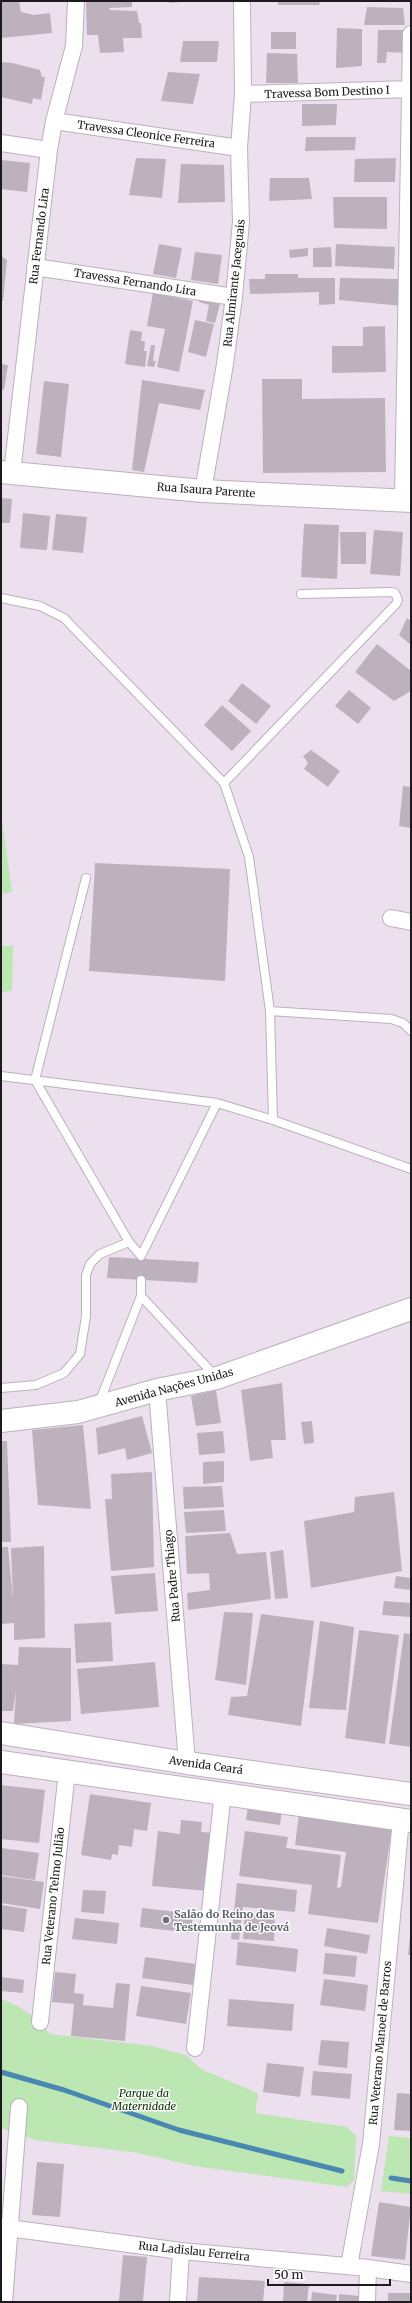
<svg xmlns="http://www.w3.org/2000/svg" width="412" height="2303" font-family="Merriweather,serif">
<rect width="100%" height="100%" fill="#ede0ee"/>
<path fill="#bce6b2" d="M1,812l11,80 -11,2z
M1,946h12l-1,45 -11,1z
M1,1999c21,7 35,18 49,35l102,12 34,9 15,14 56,24c3,7 -3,12 -1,20l91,14 9,9 -2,44 -7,7 -153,-21 -55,-13 -104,-13 -34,-12z
M389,2136l22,2v56l-30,-3z"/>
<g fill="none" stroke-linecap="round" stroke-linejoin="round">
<path stroke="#4888b1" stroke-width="5" d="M1,2072l63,18 115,40 163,41
M391,2178l20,3"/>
</g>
<path fill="#beb1be" d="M1,1h18l2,11 13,3 16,-2 2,20 -51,5z
M86,1h46v6l-22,1 -1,2 28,1 2,12h2l1,15h-19l1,14 -24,1 -2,-18h-11z
M169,1h13v1l-13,1z
M278,1h41l1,4h-42z
M367,7l36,1 2,17h-41z
M337,28l25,1v37l-26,2z
M378,30h29l-1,23 -19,-1 -1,11h-9z
M271,32h25v17h-25z
M183,41h36l-2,21h-37z
M267,53l30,1 1,29h-32z
M1,62l11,1 28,7 2,7h3l-4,23 -8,-2 -1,6 -31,-7z
M168,72l32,2 -7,30 -32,-3z
M302,104h35l-1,21 -34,1z
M306,137h50l-1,13 -50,1z
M136,158l30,1 -4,39 -33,-3z
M396,158l-1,24h-41l1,-23z
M1,160l29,3 -3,29 -26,-3z
M181,164l43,1 1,37 -47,1z
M270,178h39l3,21 -43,2z
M333,197h54v32l-53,-1z
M159,244l23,4 -6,30 -23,-4z
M336,244l59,3 -1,22 -59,-3z
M331,247l1,20h-19v-19z
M308,248v8l-18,2 -1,-8z
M195,252l27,3 -4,29 -27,-4z
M1,256l6,4 -4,41h-2z
M265,274h33v4h37v26l-16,1v-13l-69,2 -1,-15h16z
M340,278l60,1 3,27 -64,-6z
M153,293l40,8 -14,71 -22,-5 8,-38 -18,-3z
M199,299l21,5 -5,19 -9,-2 3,-16 -10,-3z
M195,320l19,4 -8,33 -18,-5z
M385,326l1,46 -54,1v-27h31v-19z
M130,330l12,2 -1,9h4l-1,10h3l-2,16 -20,-3z
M151,345h4l-2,16h3l-2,6 -7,-1z
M1,364l7,1 -4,25 -3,-1z
M262,379h40v20l83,-1 1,74 -123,1z
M142,380l63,10 -5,20 -41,-7 -15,69 -12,-2z
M44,381l25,3 -8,73 -25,-3z
M1,498l11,1 -2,24h-9z
M23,513l27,3 -3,34 -27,-2z
M56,514l31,3 -4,36 -31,-3z
M304,524l35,1 -2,54 -36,-2z
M374,530l29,2 -3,44 -30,-2z
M340,532h26v32h-25z
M407,618l4,3v24l-12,-10z
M377,644l34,27v20l-17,10 -39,-29z
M242,683l29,23 -15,18 -28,-23z
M349,690l22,18 -13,16 -23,-18z
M222,705l29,26 -19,20 -28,-26z
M311,750l29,21 -12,16 -24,-18 4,-6 -5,-7z
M403,786l8,1v41l-12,-2z
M95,863l135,6 -5,112 -136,-10z
M109,1257l90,5 -2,21 -90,-5z
M282,1383l4,57h-15l2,18 -23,3 -9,-71z
M216,1390l5,33 -25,3 -5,-30z
M142,1416l10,37 -25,7 -2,-12 -27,7 -2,-27z
M312,1421l2,22 -10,1 -3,-22z
M83,1425l8,84 -53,-4 -6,-75z
M223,1431l2,22 -26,2 -2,-22z
M1,1441h6l4,101h-10z
M224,1461v21l-21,2v-22z
M152,1472l2,95 -43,4 -6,-72h7l-1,-25z
M222,1486l2,21 -40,2 -1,-22z
M394,1492l8,79 -91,17 -7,-67 50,-9 1,-15z
M224,1510l2,21 -40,2 -2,-21z
M230,1533l7,21 29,-2 5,47 -83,11 -1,-17 23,-3 -1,-17 -22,1 -2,-38z
M44,1546l1,92 -31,2v-17l-13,1v-77h7l5,53 -2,-52z
M283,1550l5,48 -13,1 -5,-47z
M155,1573l3,38 -43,3 -4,-38z
M396,1576l15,2v12l-17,-2z
M384,1601l27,2v14l-29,-2z
M224,1612l29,1 -7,72 -31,-5z
M261,1614l53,7 -13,105 -73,-11 3,-18 16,-1z
M320,1621l34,6 -8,83 -37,-2z
M111,1622l2,39 -37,2 -2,-39z
M359,1630l40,5 -14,109 -40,-6z
M404,1633l7,1v113l-22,-3z
M19,1647l52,1v73l-57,3 2,-33 -3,20h-12v-47l17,1z
M155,1662l4,45 -78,7 -4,-45z
M1,1785l44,5 -6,53 -38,-4z
M90,1794l61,9 -4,28 -13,-2 -2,18 -13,-2 -1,10 -6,-1 -1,6 -30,-5z
M248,1806l34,5 -2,14 -34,-5z
M299,1813l93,13 -14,97 -70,-9 4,-29 -73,-9 6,-45 43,6 -2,11 55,7 -4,33 4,-1 5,-35 -51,-7z
M181,1820l21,2 -1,10 12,1 -6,58 -55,-5 6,-55 22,3z
M1,1848l38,5 -4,27 -34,-5z
M1,1876l43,6 -4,27 -39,-6z
M237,1883l60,7 -2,22 -52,-5 -4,33 -8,-1z
M83,1890l23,1 -2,23 -23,-2z
M1,1905l26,4 -3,23 -23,-3z
M142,1908l51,6 -2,19 -51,-6z
M245,1913l30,2 -1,26 -31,-2z
M75,1918l44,5 -2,21 -45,-5z
M327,1928l43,7 -3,19 -43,-8z
M410,1936h1v19h-3z
M238,1942l60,7 -2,23 -60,-7z
M325,1953l32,3 -2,21 -32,-3z
M145,1957l51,7 -3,21 -51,-7z
M55,1972l21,2 -2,19 10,1 -1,11 30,3 3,-25 14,1 -5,57 -54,-5 3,-32 -22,-2z
M1,1977l23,3 -1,13 -22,-2z
M324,1979l44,6 -3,26 -45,-6z
M141,1986l50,7 -5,31 -50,-8z
M229,1999l65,5 -2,27 -65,-5z
M321,2040l28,2 -2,26 -29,-3z
M267,2063l37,4 -4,30 -37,-5z
M313,2071l39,3 -2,25 -39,-4z
M397,2093l14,1v37l-17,-1z
M37,2162l27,2 -4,53 -28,-2z
M379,2202l32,5 -6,53 -34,-4z
M123,2255l24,2 -4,44h-24z
M199,2277l66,4 -2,21h-66z
M284,2282l25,2 -2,18h-24z
M312,2292l25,3 -1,7h-25z
M388,2293h23v9h-23z
M339,2294l20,2 -1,6h-19z"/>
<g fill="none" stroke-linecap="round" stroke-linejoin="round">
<defs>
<path id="lane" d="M1,598l39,8 24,12 160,165 25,74 21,154 3,109
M224,783l172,-179 2,-4 -3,-7 -4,-1 -90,2
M86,878l-51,202 94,162 12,14 76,-153
M270,1011l121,8 12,4 8,8
M1,1076l216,27 56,17 138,49
M141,1296l74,80
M1,1388l35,-3 28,-12 16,-19 6,-38v-41l4,-11 10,-10 29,-12
M99,1403l42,-107v-16"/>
<path id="street" d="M243,94l168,-5
M54,121l185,27
M1,143l48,7
M35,267l199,30
M12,473l37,-323 5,-29 20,-75 2,-45
M203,491l22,-127 9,-67 7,-75 -2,-74 4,-54 -1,-93
M403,500l8,-466
M391,918l20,4
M157,1390l30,373
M40,2022l27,-251
M195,2048l28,-256
M1,2227l180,24 187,17 43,6
M349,2266l22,-122 30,-325
M4,2302l15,-195
M178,2302l3,-51
M367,2302l1,-34"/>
<path id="secondary" d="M1,472l202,19 208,10
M1,1421l77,-9 79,-22 60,-12 194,-69"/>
<path id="primary" d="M1,1733l186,30 224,31
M1,1762l410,59"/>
</defs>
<use href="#lane" stroke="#bcb0bd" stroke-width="10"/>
<use href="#street" stroke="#bcb0bd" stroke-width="18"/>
<use href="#secondary" stroke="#bcb0bd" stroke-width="24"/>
<use href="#primary" stroke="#bcb0bd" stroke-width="24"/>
<use href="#lane" stroke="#fff" stroke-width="8"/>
<use href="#street" stroke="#fff" stroke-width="16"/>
<use href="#secondary" stroke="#fff" stroke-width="22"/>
<use href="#primary" stroke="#fff" stroke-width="22"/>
</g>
<circle fill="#6b7280" stroke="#fff" stroke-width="1.5" cx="166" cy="1920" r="4"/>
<g text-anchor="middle" stroke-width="3" stroke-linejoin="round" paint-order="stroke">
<g font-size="11" fill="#1e191e" stroke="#fff">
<text transform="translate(327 92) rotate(-2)" y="4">Travessa Bom Destino I</text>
<text transform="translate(146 134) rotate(8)" y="4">Travessa Cleonice Ferreira</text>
<text transform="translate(39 236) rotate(-83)" y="4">Rua Fernando Lira</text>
<text transform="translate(135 282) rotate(9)" y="4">Travessa Fernando Lira</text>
<text transform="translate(234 283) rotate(-84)" y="4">Rua Almirante Jaceguais</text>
<text transform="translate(206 490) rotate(4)" y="4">Rua Isaura Parente</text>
<text transform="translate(174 1387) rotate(-15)" y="4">Avenida Nações Unidas</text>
<text transform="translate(172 1576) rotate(-95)" y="4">Rua Padre Thiago</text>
<text transform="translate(206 1765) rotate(8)" y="4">Avenida Ceará</text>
<text transform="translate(53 1896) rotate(-84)" y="4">Rua Veterano Telmo Julião</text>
<text transform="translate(380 2043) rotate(-85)" y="4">Rua Veterano Manoel de Barros</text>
<text transform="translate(194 2251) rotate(6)" y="4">Rua Ladislau Ferreira</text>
</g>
<g font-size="11" font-weight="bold" fill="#5b616d" stroke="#fff" text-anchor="start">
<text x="174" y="1918">Salão do Reino das<tspan x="174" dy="13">Testemunha de Jeová</tspan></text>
</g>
<g font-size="11" font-style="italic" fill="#0a3300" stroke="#fff">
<text x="144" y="2097">Parque da<tspan x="144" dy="13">Maternidade</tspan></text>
</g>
</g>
<rect width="412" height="2303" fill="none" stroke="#1e191e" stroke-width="4"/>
<path d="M268 2279v6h122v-6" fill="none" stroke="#1e191e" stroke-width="2"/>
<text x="274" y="2279" font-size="12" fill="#1e191e" stroke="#ffffff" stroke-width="3" paint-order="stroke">50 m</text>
</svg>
